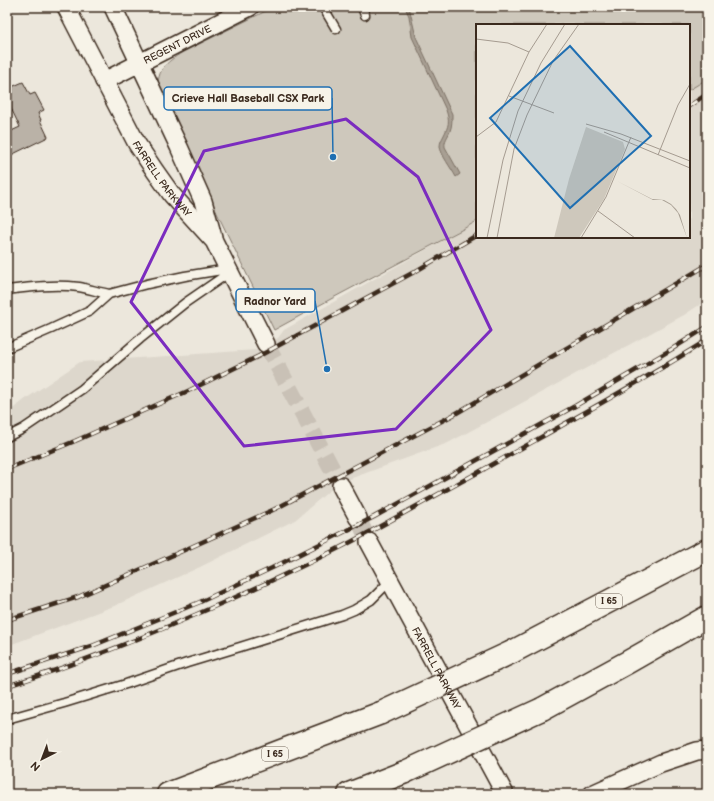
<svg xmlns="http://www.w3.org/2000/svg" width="714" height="801" font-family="'Balsamiq Sans',sans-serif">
<rect width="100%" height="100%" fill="#ece7dc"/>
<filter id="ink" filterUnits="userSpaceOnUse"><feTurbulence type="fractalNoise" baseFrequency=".025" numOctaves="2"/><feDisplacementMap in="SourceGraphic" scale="8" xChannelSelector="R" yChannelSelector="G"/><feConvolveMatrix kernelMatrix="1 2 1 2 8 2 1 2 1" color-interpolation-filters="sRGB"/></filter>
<g filter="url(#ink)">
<path fill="#ddd7cc" d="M707,79v221l-23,15 -236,128 -96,35 -23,13 -34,29 -95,47 -86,39 -107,40v-233l20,-15 53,-36 175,-12 23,-12 6,-8 193,-109v16h212v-147z"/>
<path fill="#cec8bc" stroke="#84796d" d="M274,7h433v72l-18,11v-65h-212v196l-14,8 -134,71 -55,30 -115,-236c-4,-23 6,-31 24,-42z"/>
<path fill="#a89f93" stroke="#7c7064" d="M405,7h4l7,30 36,77c0,6 0,12 -2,17 -2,6 -6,9 -5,16l15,27 -4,3c-4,-8 -16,-23 -16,-31 0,-4 2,-7 3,-9 6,-12 7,-15 3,-27l-34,-73 -3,-21z"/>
<path fill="#bab2a7" stroke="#3b2a1e" d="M23,82l7,13 5,-2 9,17 -6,3 3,7h-1l8,17 -41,20v-24l13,-6 -13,-27v-11z"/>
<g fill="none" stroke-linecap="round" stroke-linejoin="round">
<path stroke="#c9c1b6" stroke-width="17" stroke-dasharray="17 8" stroke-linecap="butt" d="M266,344l75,142
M358,518l11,24"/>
<defs>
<path id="service" d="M323,7l13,22
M362,7l3,8
M7,290c24,-3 48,-6 72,-3 10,2 20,5 30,7
M7,348l44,-19 39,-18 19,-17 38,-10 38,-8 43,-7
M7,437l16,-8 59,-40 58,-50 45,-36 45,-31
M7,719l57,-16 62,-19 61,-21 53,-16 102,-32 12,-5 17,-10 19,-19"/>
<g id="minor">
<path id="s1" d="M66,7l71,137 18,27 17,24 42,46 52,103"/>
<path d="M113,7l66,140 24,54 10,36"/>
<path id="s2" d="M104,81l146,-74"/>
<path d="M341,486l17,32"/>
<path id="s3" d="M369,542l136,252"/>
<path d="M592,794l69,-31 36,-12 10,-1"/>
</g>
<path id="motorway" d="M512,652l195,-102
M542,709l86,-47 79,-45
M168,794l213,-81
M349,794l56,-22"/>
</defs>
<use href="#service" stroke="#3b2a1e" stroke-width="11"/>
<use href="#minor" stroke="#3b2a1e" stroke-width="20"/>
<use href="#motorway" stroke="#3b2a1e" stroke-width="25"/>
<use href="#service" stroke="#f7f3e8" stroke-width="8"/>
<use href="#minor" stroke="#f7f3e8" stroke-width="17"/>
<use href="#motorway" stroke="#f7f3e8" stroke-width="22"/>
<defs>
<path id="rail" d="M689,106l18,-12
M7,469l68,-28 113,-50 71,-35 157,-85 61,-36
M7,620l71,-23 102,-45 95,-43 180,-95 252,-149
M7,674l85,-28 108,-44 72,-34 102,-51 201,-111 97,-57 35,-22
M7,686c75,-23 148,-53 220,-85 42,-19 83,-38 124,-59 43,-23 85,-47 128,-70 76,-43 154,-85 228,-132"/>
</defs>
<use href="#rail" stroke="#3b2a1e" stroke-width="4.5"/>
<use href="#rail" stroke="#f7f3e8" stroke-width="3" stroke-dasharray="9" stroke-linecap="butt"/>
<defs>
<path id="motorway-bridge" d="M381,713l131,-61
M405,772l137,-63"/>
</defs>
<use href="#motorway-bridge" stroke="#3b2a1e" stroke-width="25" stroke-linecap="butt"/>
<use href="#motorway-bridge" stroke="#f7f3e8" stroke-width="22"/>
</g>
</g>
<path fill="none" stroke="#7b2cbf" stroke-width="3" stroke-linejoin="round" d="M346,119l72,58 73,153 -95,99 -152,17 -113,-144 73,-151z"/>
<g text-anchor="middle" stroke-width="3.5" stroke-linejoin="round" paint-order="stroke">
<g fill="#f7f3e8" stroke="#73665b" stroke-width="1">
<rect x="596" y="594" width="26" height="14" rx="3"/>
<rect x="262" y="747" width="26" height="14" rx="3"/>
</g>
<g font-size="9" font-weight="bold" fill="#3b2a1e">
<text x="609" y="604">I 65</text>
<text x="275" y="757">I 65</text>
</g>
<g font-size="10" fill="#3b2a1e" stroke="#f7f3e8">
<text dy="4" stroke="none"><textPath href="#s2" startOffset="82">REGENT DRIVE</textPath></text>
<text dy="4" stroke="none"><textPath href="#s1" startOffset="197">FARRELL PARKWAY</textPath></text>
<text dy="4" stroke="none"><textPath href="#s3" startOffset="143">FARRELL PARKWAY</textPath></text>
</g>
</g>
<g transform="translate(476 24)">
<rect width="214" height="214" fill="#ece7dc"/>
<path d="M110,103l37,15 2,7 -21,50 -25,39h-25l15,-59z" fill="#cec8bc"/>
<path d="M141,157l35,18 12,1 7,4 5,5 4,6 7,23 -9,-25 -7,-8 -9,-5h-9z" fill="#a89f93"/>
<path fill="none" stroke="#a59b90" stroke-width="1" d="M0,15l32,4 21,9M33,72l45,17M110,100l35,10 69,27M128,108l86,36M0,113l20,-15 33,-70 18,-28M182,131l20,-50 12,-21M122,187l37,27M11,214l16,-78 15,-49 23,-48 24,-39M21,214l17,-89 13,-34 26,-54 26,-37M105,214l25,-41 25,-60"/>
<path fill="#1f6fb2" fill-opacity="0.15" stroke="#1f6fb2" stroke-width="2" d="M94,22l81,90 -81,72 -80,-90z"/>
<rect width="214" height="214" fill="none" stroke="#3b2a1e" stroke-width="2"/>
</g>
<path fill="none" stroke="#1f6fb2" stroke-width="1.5" d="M333 157L332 98M327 369L315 301"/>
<g fill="#1f6fb2" stroke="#f7f3e8" stroke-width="1.5">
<circle cx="333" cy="157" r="4"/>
<circle cx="327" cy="369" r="4"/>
</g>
<g fill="#f7f3e8" stroke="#1f6fb2" stroke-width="1.5">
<rect x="164" y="87" width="168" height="23" rx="4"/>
<rect x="236" y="289" width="79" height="23" rx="4"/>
</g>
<g font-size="11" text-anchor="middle" font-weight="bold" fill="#3b2a1e">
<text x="248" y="102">Crieve Hall Baseball CSX Park</text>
<text x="275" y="305">Radnor Yard</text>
</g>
<rect width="714" height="801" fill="none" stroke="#f7f3e8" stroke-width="24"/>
<rect x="12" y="12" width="690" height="777" fill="none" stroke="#3b2a1e" stroke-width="1.5" filter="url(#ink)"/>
<g transform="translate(42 759) rotate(222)" stroke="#f7f3e8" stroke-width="3" paint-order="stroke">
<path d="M0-3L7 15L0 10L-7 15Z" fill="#3b2a1e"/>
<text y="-6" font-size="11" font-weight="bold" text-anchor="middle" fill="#3b2a1e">N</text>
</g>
</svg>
